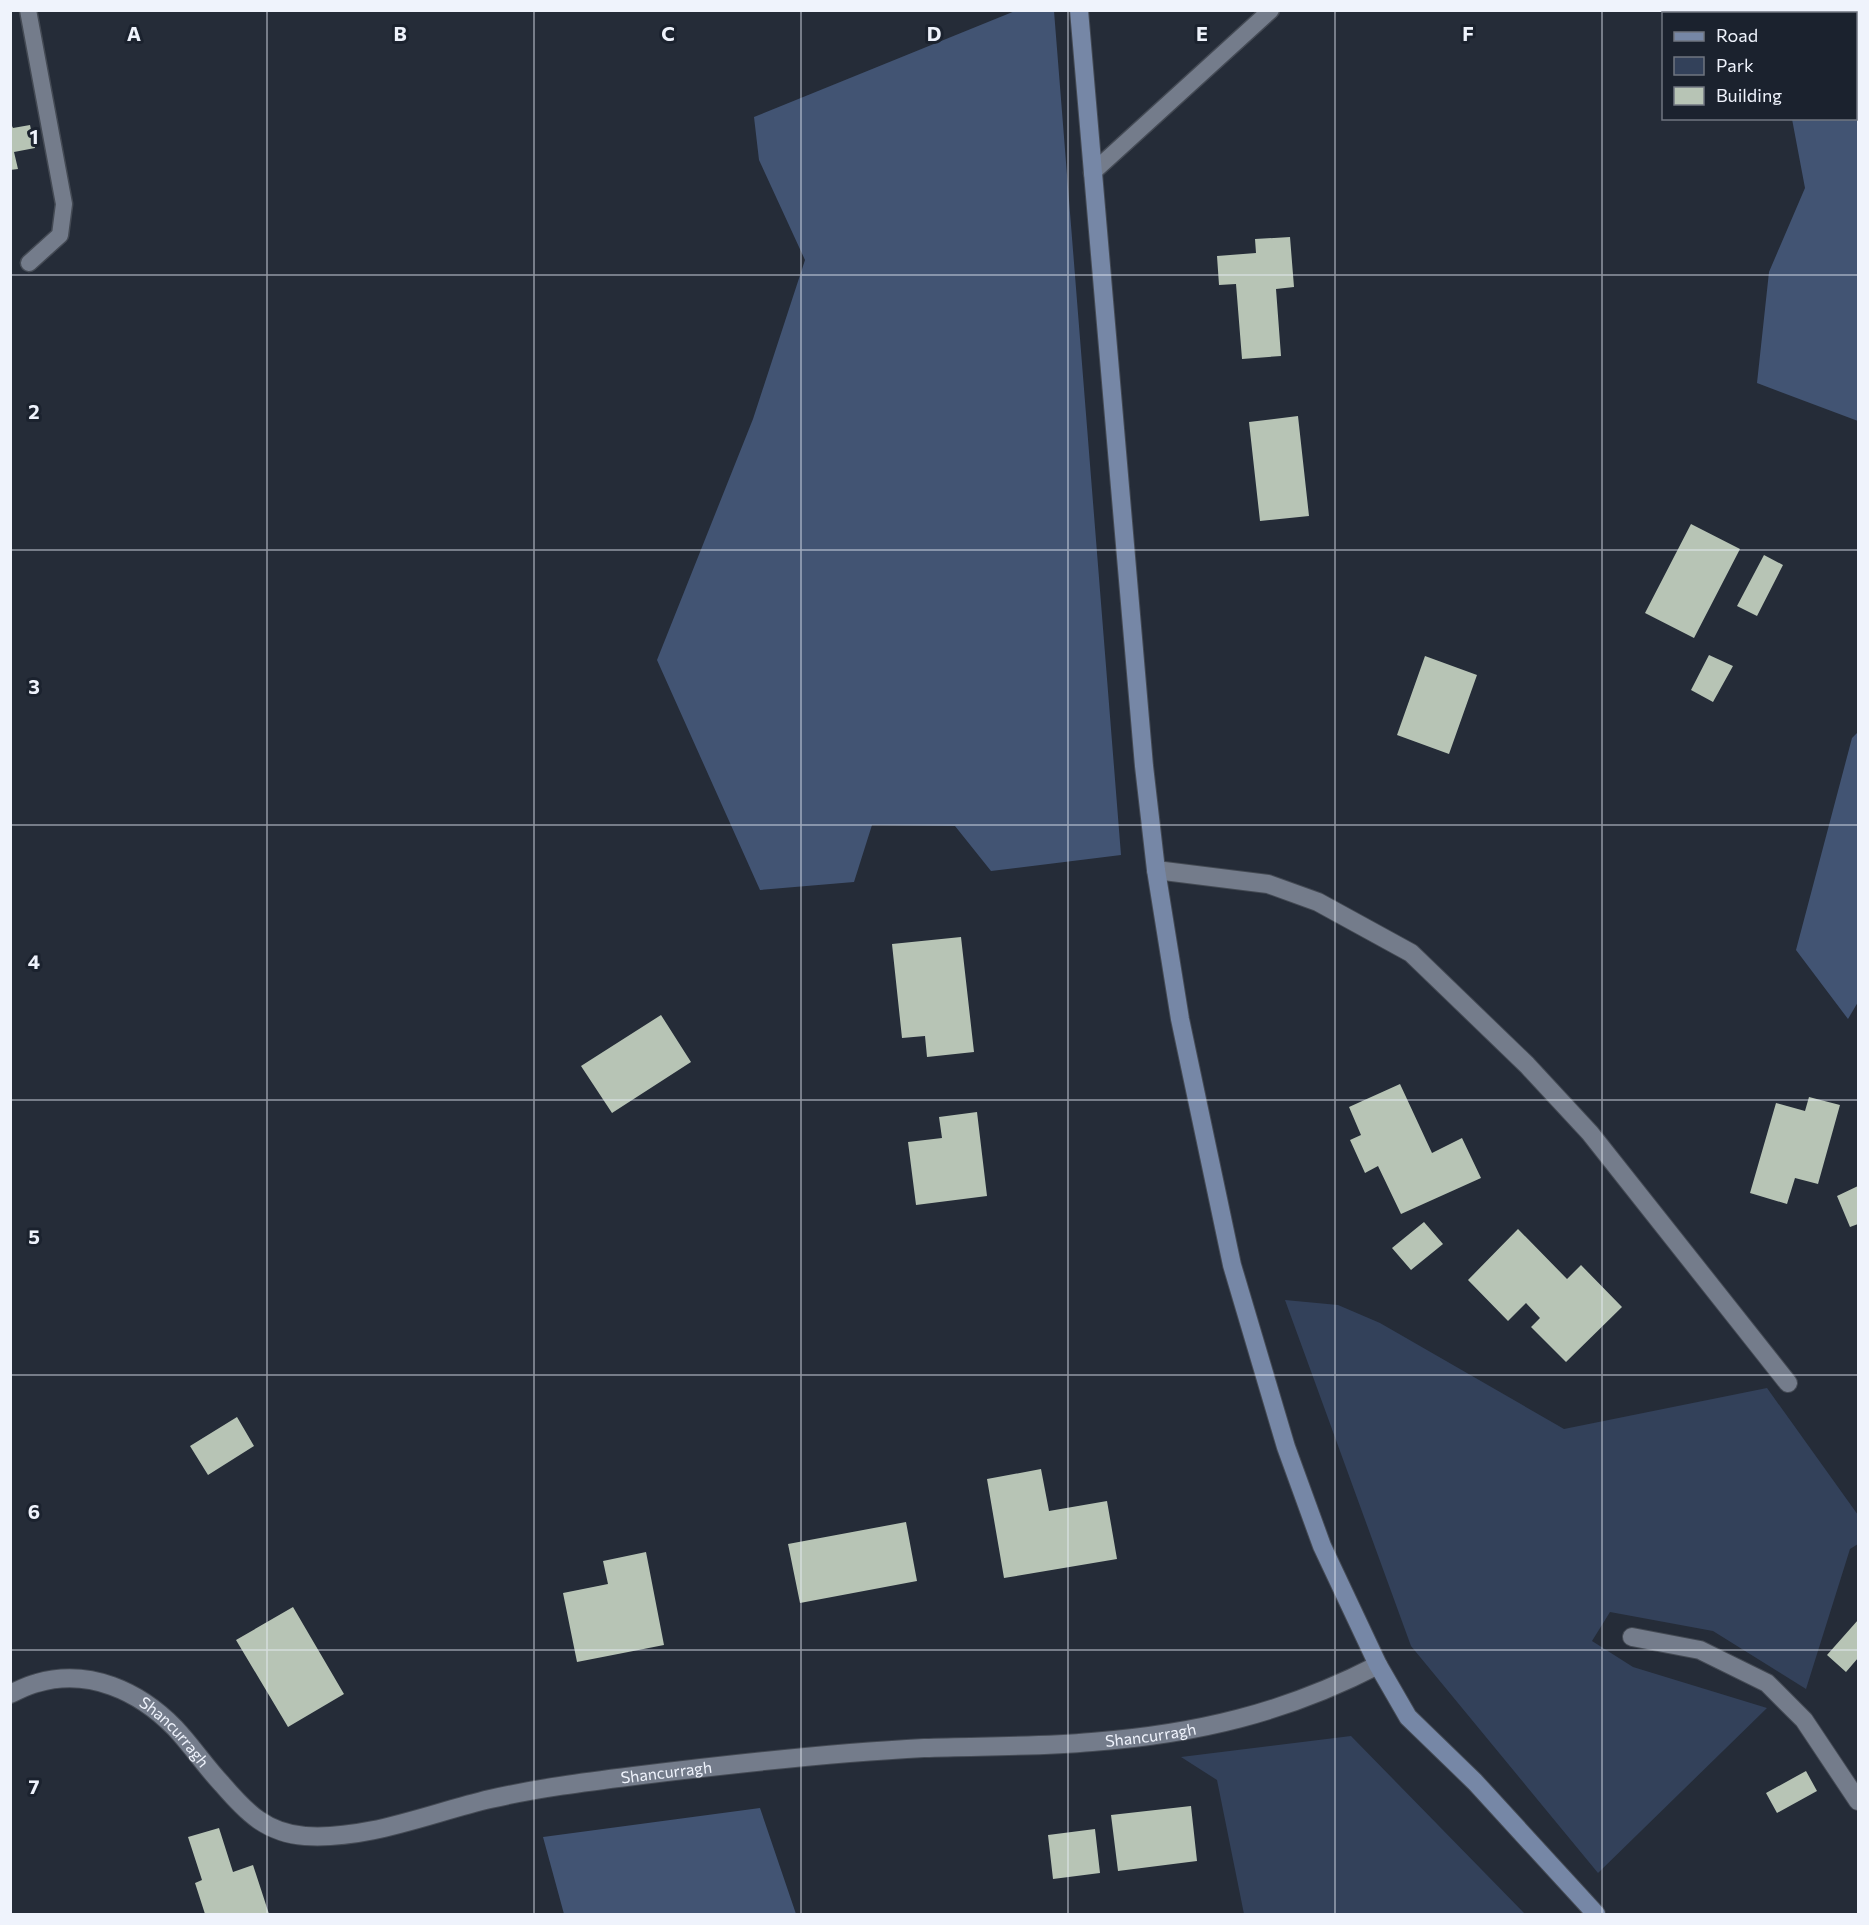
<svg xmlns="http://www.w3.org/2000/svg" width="1869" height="1925" font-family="Commissioner,sans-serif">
<rect width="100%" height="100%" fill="#252c38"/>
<path fill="#33415a" d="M1285,1300l53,5 42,18 184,106 203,-41 91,127v29l-8,5 -44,140 -93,-58 -103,-19 -18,29 41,26 134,41 -169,165 -187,-227z
M1351,1736l174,178h-281l-27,-134 -36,-23z"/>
<path fill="#425473" d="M1015,11h39l67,844 -130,16 -36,-45 -83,-1 -18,57 -94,8 -103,-230 96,-241 52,-159 -46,-100 -5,-43z
M1856,25l2,3v393l-101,-38 12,-111 36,-84 -13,-69 64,-1z
M1858,732v270l-10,17 -52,-69 56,-212z
M760,1808l36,106h-232l-21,-77z"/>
<path fill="#b7c4b5" d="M10,122l3,6 17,-3 5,23 -21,4 4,17 -8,1z
M1290,237l4,50 -18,2 5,67 -39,3 -6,-75 -17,1 -2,-29 39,-3 -1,-14z
M1298,416l11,100 -49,5 -11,-99z
M1691,524l49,25 -46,89 -49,-25z
M1764,555l19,10 -26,51 -20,-10z
M1709,655l24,11 -20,36 -22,-12z
M1425,656l52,19 -28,79 -52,-19z
M961,937l13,115 -47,5 -2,-21 -23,2 -10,-94z
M661,1015l30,47 -79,51 -31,-47z
M1400,1084l32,69 30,-15 19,40 -80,36 -23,-48 -13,7 -15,-33 11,-5 -12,-28z
M1809,1097l31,8 -22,79 -23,-6 -8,26 -37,-11 26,-90 29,8z
M977,1112l10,84 -71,9 -8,-63 34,-4 -3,-21z
M1858,1186v38l-8,3 -13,-31z
M1424,1222l19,22 -32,26 -19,-22z
M1518,1229l49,50 14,-14 41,42 -56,55 -35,-35 9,-9 -14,-15 -18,18 -40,-41z
M237,1417l17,29 -46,29 -18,-29z
M1041,1469l8,42 58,-10 10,58 -113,19 -17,-99z
M906,1522l11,59 -117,22 -12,-59z
M646,1552l18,93 -87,17 -14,-69 45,-9 -5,-23z
M293,1607l51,87 -56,33 -52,-87z
M1858,1620v38l-12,14 -19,-17z
M1806,1771l11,20 -40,22 -11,-20z
M1191,1806l6,55 -79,10 -7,-56z
M219,1828l14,44 20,-7 16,49h-64l-10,-31 7,-3 -14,-43z
M1095,1829l5,44 -47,6 -5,-44z"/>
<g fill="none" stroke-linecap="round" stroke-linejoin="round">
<defs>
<path id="lane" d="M28,10l36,194 -4,31 -31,28
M1092,173l179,-163"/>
<g id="street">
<path d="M1156,870l112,14 50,18 93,51 116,112 63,68 198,250"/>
<path d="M1632,1637l68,13 67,33 37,37 54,81"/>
<path id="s1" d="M10,1694c9,-4 18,-9 27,-11 52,-15 102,8 138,45 17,18 30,38 47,56 24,28 44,49 83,52 63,4 125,-23 185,-37 48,-11 96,-17 144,-23 97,-12 193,-23 290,-28 56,-2 112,-1 168,-6 104,-8 193,-29 286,-77"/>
</g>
<path id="secondary" d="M1079,10l65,756 12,104 24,149 52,246 54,182 36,99 56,119 30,52 67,65 121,132"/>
</defs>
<use href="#lane" stroke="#444a54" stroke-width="19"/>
<use href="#street" stroke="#444a54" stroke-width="20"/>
<use href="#secondary" stroke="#444a54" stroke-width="20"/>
<use href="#lane" stroke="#747c8b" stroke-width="16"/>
<use href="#street" stroke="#747c8b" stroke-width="18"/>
<use href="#secondary" stroke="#7687a6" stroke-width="18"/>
</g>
<path fill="none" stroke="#eff3fc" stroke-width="1.5" stroke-opacity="0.55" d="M267,10v1904M534,10v1904M801,10v1904M1068,10v1904M1335,10v1904M1602,10v1904M10,275h1848M10,550h1848M10,825h1848M10,1100h1848M10,1375h1848M10,1650h1848"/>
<g text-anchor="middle" stroke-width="6" stroke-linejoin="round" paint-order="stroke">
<g font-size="16" fill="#eff3fc" stroke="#1b222e">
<text dy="6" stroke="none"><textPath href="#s1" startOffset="184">Shancurragh</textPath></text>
<text dy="6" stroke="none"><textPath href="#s1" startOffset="1210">Shancurragh</textPath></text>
<text dy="6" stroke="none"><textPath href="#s1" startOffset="724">Shancurragh</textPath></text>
</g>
</g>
<g font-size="20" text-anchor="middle" font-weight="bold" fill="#eff3fc" stroke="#1b222e" stroke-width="6" stroke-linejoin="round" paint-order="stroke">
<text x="134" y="41">A</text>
<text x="400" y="41">B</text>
<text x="668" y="41">C</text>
<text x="934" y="41">D</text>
<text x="1202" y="41">E</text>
<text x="1468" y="41">F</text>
<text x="34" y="144">1</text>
<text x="34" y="419">2</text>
<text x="34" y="694">3</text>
<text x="34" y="969">4</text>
<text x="34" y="1244">5</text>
<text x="34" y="1519">6</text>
<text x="34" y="1794">7</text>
</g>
<rect width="1869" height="1925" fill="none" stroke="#eff3fc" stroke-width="24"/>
<rect x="1662" y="12" width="195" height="108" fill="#1b222e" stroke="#707680" stroke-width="1.5"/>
<rect x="1674" y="32" width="30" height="9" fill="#7687a6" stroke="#707680" stroke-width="1.5"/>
<text x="1716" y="42" font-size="18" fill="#eff3fc">Road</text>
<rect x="1674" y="57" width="30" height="18" fill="#33415a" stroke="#707680" stroke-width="1.5"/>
<text x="1716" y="72" font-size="18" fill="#eff3fc">Park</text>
<rect x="1674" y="87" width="30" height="18" fill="#b7c4b5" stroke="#707680" stroke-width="1.5"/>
<text x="1716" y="102" font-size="18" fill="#eff3fc">Building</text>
</svg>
